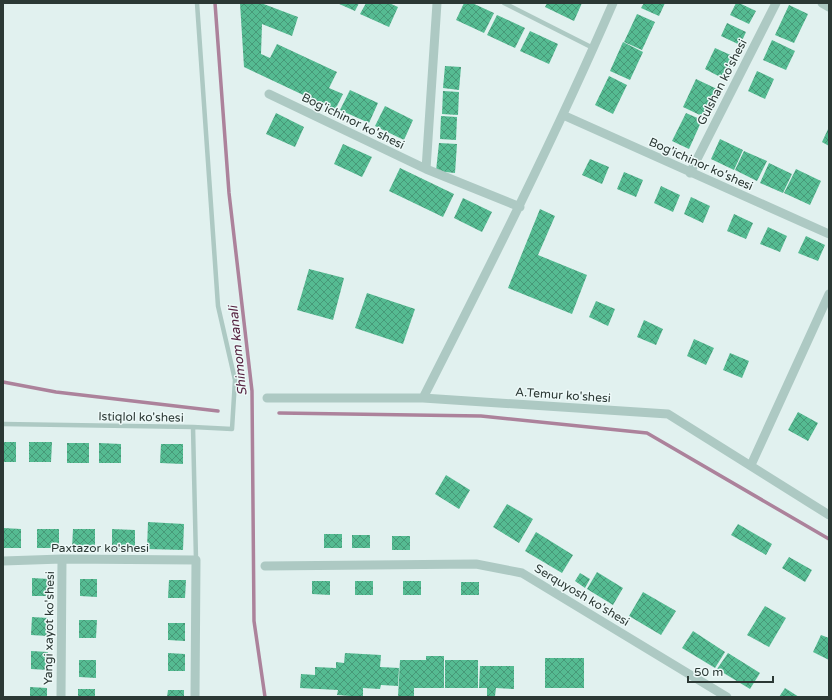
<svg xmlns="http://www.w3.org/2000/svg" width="832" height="700" font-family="'Varela Round',sans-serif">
<defs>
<pattern id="building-cross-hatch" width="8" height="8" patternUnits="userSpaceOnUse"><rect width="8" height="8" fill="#55bb92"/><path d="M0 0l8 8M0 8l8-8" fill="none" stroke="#479978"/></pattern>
</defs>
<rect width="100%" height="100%" fill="#e1f1ef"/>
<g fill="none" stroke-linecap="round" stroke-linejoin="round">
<path stroke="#ac829b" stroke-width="3.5" d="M215,3l14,190 23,198 2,230 11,76
M3,382l53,10 162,19
M279,413l202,3 166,17 182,106"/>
</g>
<path fill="url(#building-cross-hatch)" d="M240,3h21l37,14 -6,19 -30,-12 -1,30 9,4 7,-14 60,28 -8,16 14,6 -8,16 -91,-43z
M337,3h22l-4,8z
M366,3h23l9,4 -9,20 -29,-13z
M464,3h8l22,10 -10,20 -28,-13z
M547,3h35l-8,18 -29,-14z
M644,3h21l-6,13 -18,-8z
M736,3h3l17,8 -7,13 -19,-9z
M789,5l19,9 -14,29 -19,-8z
M637,14l18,8 -13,28 -18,-8z
M497,15l28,13 -10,20 -28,-13z
M727,23l19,9 -6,13 -19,-9z
M530,31l28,13 -9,20 -29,-13z
M772,40l23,11 -9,19 -23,-10z
M623,42l20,10 -13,28 -20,-9z
M715,48l20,9 -11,22 -19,-10z
M445,66l16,1 -2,23 -16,-2z
M757,71l17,8 -9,20 -17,-8z
M609,76l18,9 -14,29 -18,-9z
M696,79l21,10 -13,28 -21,-10z
M350,90l28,13 -9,20 -29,-13z
M443,91l16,1 -1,23 -16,-1z
M385,106l28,14 -9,20 -29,-14z
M276,113l28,14 -9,20 -29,-13z
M686,113l16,7 -13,29 -17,-8z
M441,116l16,1 -1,23 -16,-1z
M829,127v19l-7,-4z
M720,139l23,11 -9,20 -23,-11z
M439,143l18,1 -2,29 -19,-2z
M343,144l29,13 -10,20 -28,-13z
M744,151l23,10 -10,20 -22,-11z
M590,159l19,8 -7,17 -20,-9z
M769,163l23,11 -9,19 -23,-10z
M400,168l54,26 -11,23 -54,-26z
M796,169l25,12 -11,24 -26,-12z
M624,172l19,8 -7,17 -19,-8z
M661,186l19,9 -7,17 -19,-9z
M691,197l19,9 -7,17 -19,-9z
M463,198l29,14 -10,20 -28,-14z
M540,209l15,7 -17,39 49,20 -15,39 -64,-26z
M734,214l19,9 -7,16 -19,-8z
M768,227l19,9 -7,16 -20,-8z
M806,236l19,9 -7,16 -20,-8z
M309,269l35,9 -11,42 -36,-10z
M367,293l48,16 -12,35 -48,-16z
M596,301l19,8 -7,17 -19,-9z
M644,320l19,9 -7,16 -19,-8z
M694,339l20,9 -8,17 -19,-9z
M730,353l19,8 -7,17 -19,-8z
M798,412l20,11 -10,18 -20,-11z
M3,442h13v20h-13z
M29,442h23l-1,20h-22z
M67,443h22v20h-22z
M99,443l22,1v19h-22z
M161,444h22v20l-23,-1z
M446,475l24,15 -11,19 -24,-15z
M507,504l26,15 -14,24 -26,-16z
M148,522l36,2 -1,26 -36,-1z
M738,524l34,20 -6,11 -35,-20z
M3,528l18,1v19h-18z
M37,529h22v19h-22z
M73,529h22v20l-23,-1z
M112,529l23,1v19h-23z
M536,532l37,23 -11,18 -37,-22z
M324,534h18v14h-18z
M352,535h18v13h-18z
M392,536h18v14h-18z
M789,557l23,13 -7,12 -23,-14z
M597,572l26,16 -10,17 -26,-16z
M580,573l10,6 -5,9 -10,-7z
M32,578l17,1v17h-17z
M80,579h17v18l-17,-1z
M169,580h17l-1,18h-17z
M312,581h18v14l-18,-1z
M355,581h18v14h-18z
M403,581h18v14h-18z
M461,582h18v13h-18z
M643,592l33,19 -15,24 -32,-19z
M765,606l21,12 -17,29 -22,-12z
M32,617l16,1v18l-17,-1z
M79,620h18l-1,18h-17z
M168,623h17v18l-17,-1z
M693,631l32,21 -10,16 -33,-20z
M821,635l8,3v22l-16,-8z
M31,651l17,1v18l-17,-1z
M168,653l17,1v17h-17z
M345,653l36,2 -1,12 19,1 -1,18 -17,-1 -1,4 -17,-1v9l-26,-2 1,-5 -38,-2 1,-14 14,1v-8l21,1v-6l8,1z
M728,653l32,20 -10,16 -33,-20z
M426,656h18v32h-30v9h-16l2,-37h26z
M545,658h39v30h-39z
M79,660h17v18l-17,-1z
M445,660h33v28h-33z
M480,666h34v23l-18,-1 -1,8h-8v-8h-8z
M30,687l17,1v9h-17z
M785,688l14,9h-20z
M78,689h17v8h-17z
M168,690h16v7h-17z"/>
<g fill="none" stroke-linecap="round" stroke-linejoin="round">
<path stroke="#adc9c3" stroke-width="4.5" d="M504,3l89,45
M3,424l190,3 3,133
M193,427l39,2 3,-49 -17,-74 -21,-303"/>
<path stroke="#adc9c3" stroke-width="9" d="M822,3l7,4
M269,94l157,75 94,38
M563,115l266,119
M426,169l11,-166
M690,173l86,-170
M267,398h156l245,16 161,101
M423,398c66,-130 132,-261 190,-395
M751,465l78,-171
M3,561l59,-2 134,1 -1,137
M265,566l211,-2 46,9 205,124
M61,697l1,-138"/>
</g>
<g text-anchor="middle" stroke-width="3" stroke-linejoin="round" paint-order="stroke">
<g font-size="12" fill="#2b3834" stroke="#edf9f8">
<text transform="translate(722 82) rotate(-63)" y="4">Gulshan ko'shesi</text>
<text transform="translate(353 121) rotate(26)" y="4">Bog'ichinor ko'shesi</text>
<text transform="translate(701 164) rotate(24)" y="4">Bog'ichinor ko'shesi</text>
<text transform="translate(563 395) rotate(4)" y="4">A.Temur ko'shesi</text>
<text transform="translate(141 417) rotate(1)" y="4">Istiqlol ko'shesi</text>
<text x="100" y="552">Paxtazor ko'shesi</text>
<text transform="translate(582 595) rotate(31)" y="4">Serquyosh ko'shesi</text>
<text transform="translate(49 628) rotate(-89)" y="4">Yangi xayot ko'shesi</text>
</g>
<g font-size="13" font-style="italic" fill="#562441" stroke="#edf9f8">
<text transform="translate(237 351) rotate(-96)" y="5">Shimom kanali</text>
</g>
</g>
<rect width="832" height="700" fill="none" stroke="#2b3834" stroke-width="8"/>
<path d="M688 676v6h85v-6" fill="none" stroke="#2b3834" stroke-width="2"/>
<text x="694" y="676" font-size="12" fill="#2b3834" stroke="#edf9f8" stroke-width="3" paint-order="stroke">50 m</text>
</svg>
